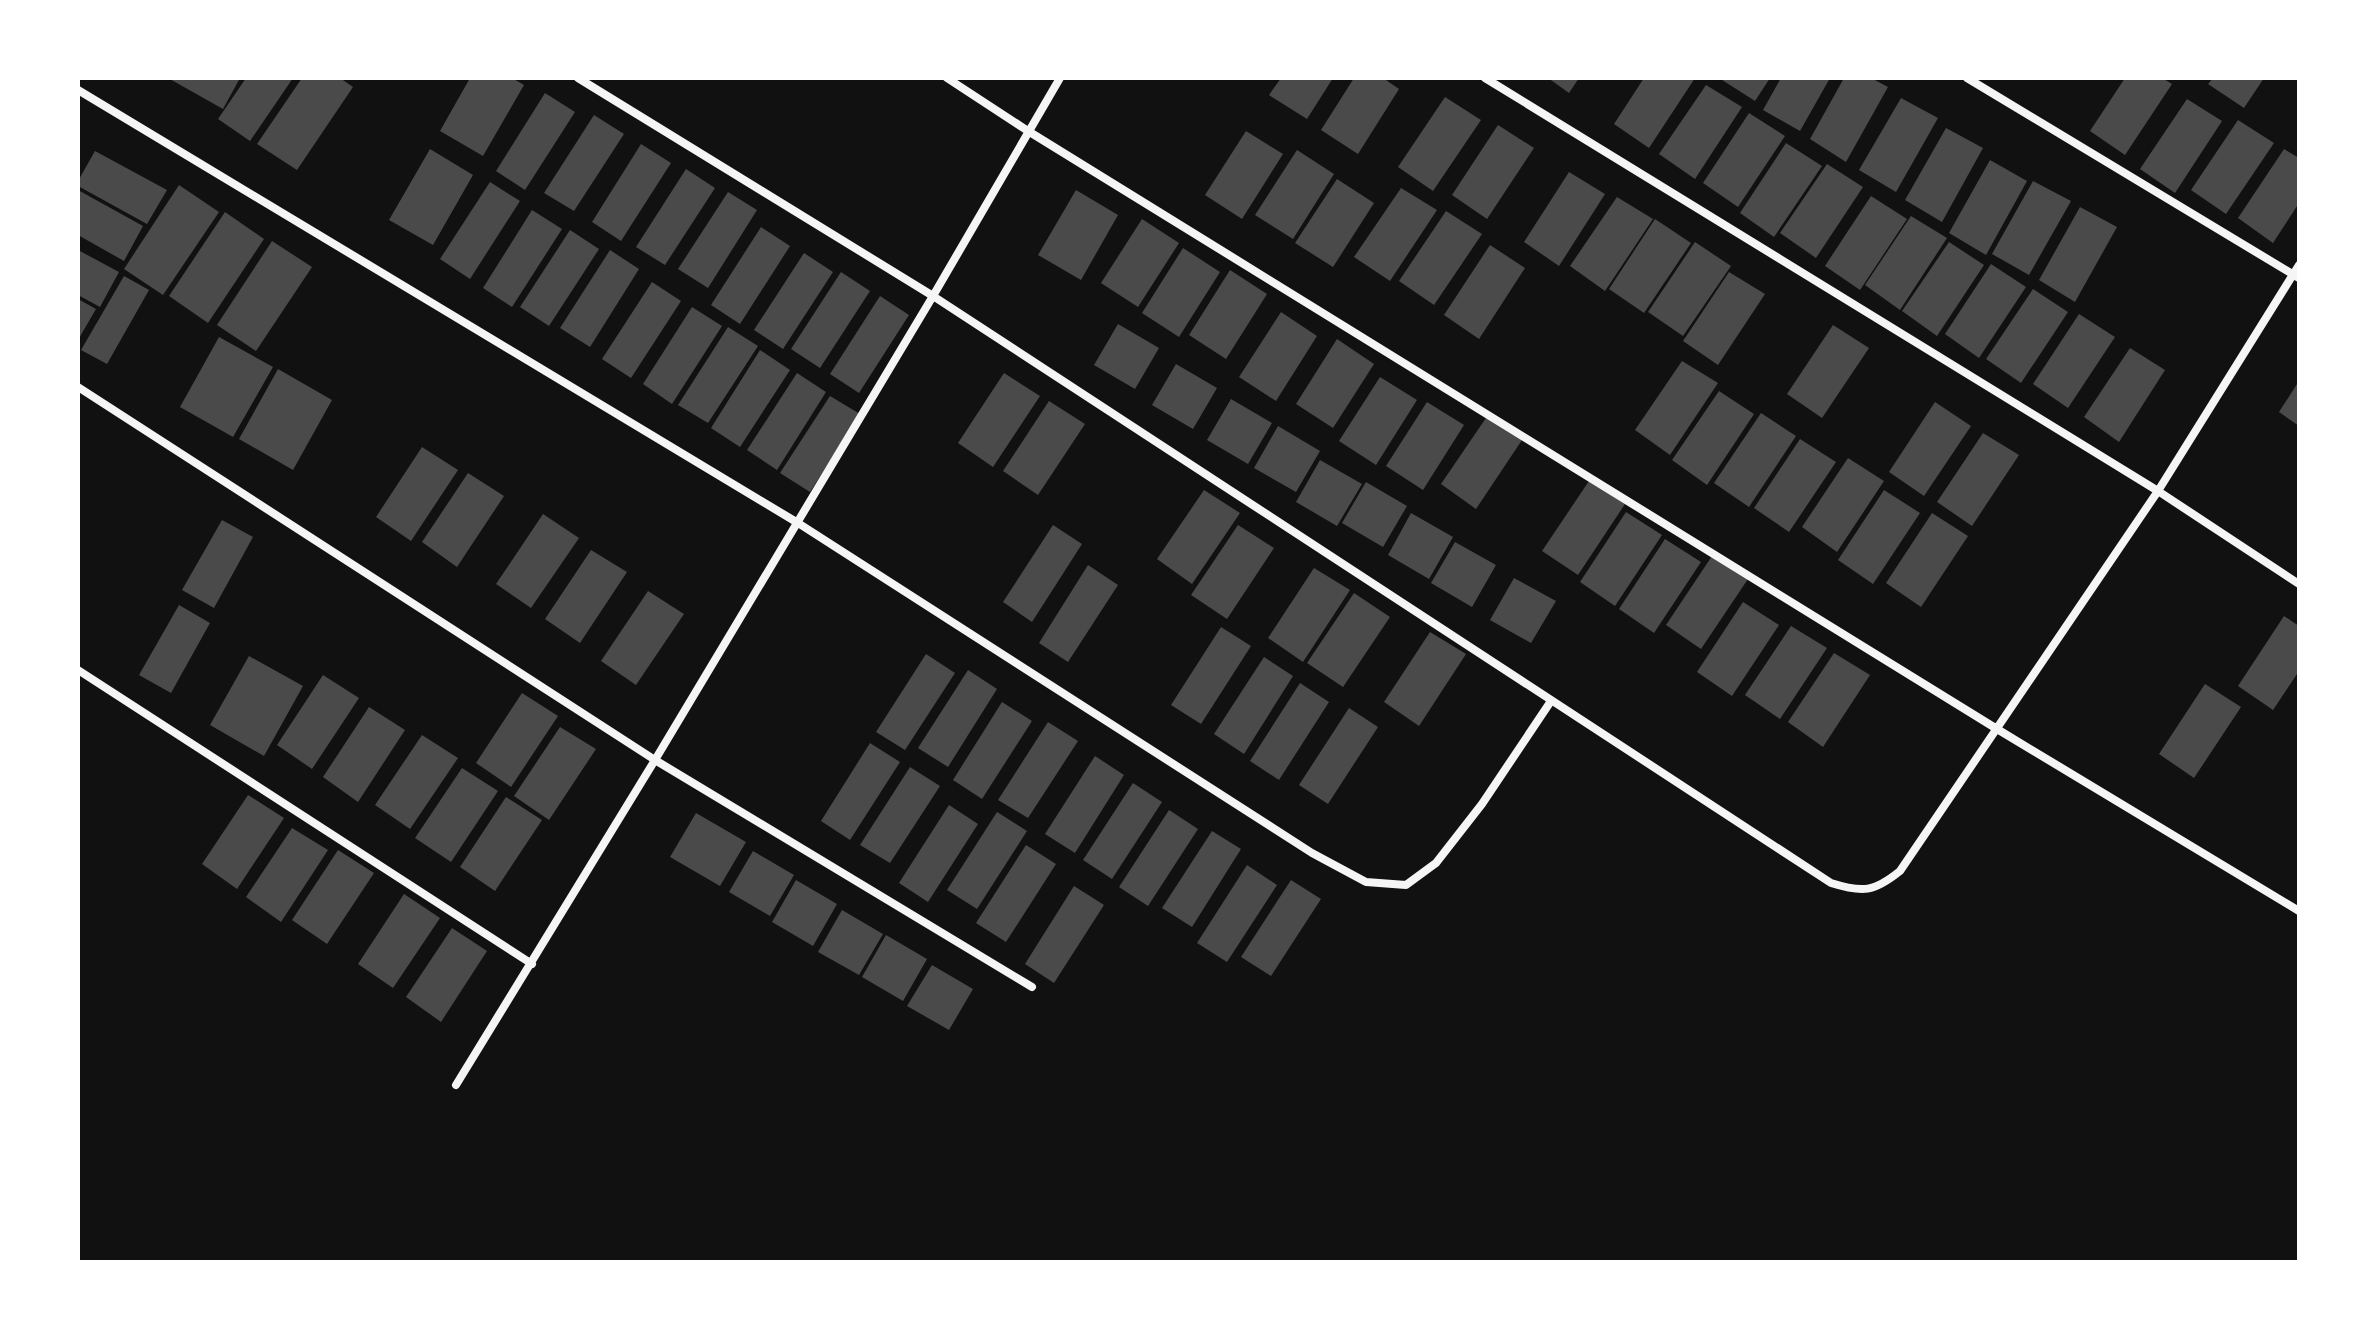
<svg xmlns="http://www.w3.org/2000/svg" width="2377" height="1340" font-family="'DM Sans',sans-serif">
<rect width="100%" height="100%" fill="#111"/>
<path fill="#4a4a4a" d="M168,78h72l-17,31z
M246,78h47l-43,63 -32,-22z
M302,78h38l13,9 -56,83 -40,-26z
M470,78h42l12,7 -41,71 -43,-25z
M1281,78h52l-26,41 -38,-24z
M1354,78h29l16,11 -41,65 -37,-24z
M1548,78h31l-10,15z
M1644,78h51l-46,70 -35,-24z
M1719,78h51l-15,23z
M1781,78h49l-30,53 -37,-21z
M1844,78h27l17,9 -42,75 -36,-23z
M2125,78h37l10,6 -47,71 -35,-24z
M2213,78h51l-20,30 -36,-24z
M1706,85l36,22 -47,72 -36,-25z
M545,93l30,19 -50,78 -29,-19z
M1445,97l36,23 -48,71 -35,-24z
M1901,98l37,20 -42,74 -37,-22z
M2187,99l35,22 -47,72 -35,-24z
M1749,113l36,23 -47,71 -35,-24z
M594,115l30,19 -50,77 -30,-18z
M2238,120l36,23 -48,71 -35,-24z
M1498,125l36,23 -47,71 -35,-24z
M1946,128l37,20 -41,74 -37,-22z
M1246,131l37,23 -41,65 -37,-24z
M1786,143l36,23 -48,71 -34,-24z
M641,144l30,19 -50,78 -29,-19z
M430,149l43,26 -40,70 -44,-25z
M2284,149l15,9v45l-26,40 -35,-25z
M1297,150l37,24 -41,65 -38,-24z
M95,151l72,39 -20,34 -69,-38v-5z
M1990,160l37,21 -41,74 -37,-22z
M1827,164l36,23 -47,71 -36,-25z
M686,169l29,19 -50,77 -29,-18z
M1569,172l36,22 -46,72 -35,-24z
M1337,179l37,24 -41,64 -38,-24z
M2033,181l38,20 -42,74 -37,-21z
M490,182l30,19 -50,78 -30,-20z
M179,185l40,27 -56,83 -39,-26z
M1401,188l36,22 -47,71 -36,-24z
M78,190l65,36 -19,35 -46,-26z
M1076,190l42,25 -37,65 -43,-25z
M728,192l29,18 -49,78 -30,-19z
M1871,196l36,23 -47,71 -35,-24z
M1617,197l36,22 -48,72 -35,-25z
M2080,207l37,20 -42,75 -36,-22z
M532,210l30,19 -50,78 -29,-19z
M1446,211l36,23 -48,71 -35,-24z
M225,212l39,27 -56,84 -39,-27z
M1911,216l36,22 -47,72 -35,-25z
M1142,219l37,24 -41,64 -37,-24z
M1655,219l36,24 -47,70 -35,-24z
M761,227l29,19 -50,78 -29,-19z
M570,230l29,19 -50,77 -29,-19z
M272,241l40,26 -56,84 -39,-26z
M1695,242l36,24 -48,70 -35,-24z
M1949,242l35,23 -47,71 -35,-25z
M1490,245l35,23 -46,71 -35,-24z
M1183,248l37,24 -41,65 -37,-24z
M78,250l41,22 -19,35 -22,-12z
M610,250l29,19 -49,78 -30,-19z
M804,253l29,19 -50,77 -29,-19z
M1991,264l35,23 -47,71 -34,-24z
M1230,270l37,24 -41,65 -37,-24z
M841,272l29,19 -50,77 -29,-19z
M1729,272l36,22 -47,71 -35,-24z
M124,276l25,14 -42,74 -26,-14z
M652,282l29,19 -50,77 -29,-19z
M2033,289l35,23 -47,71 -35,-24z
M880,296l29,19 -50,78 -29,-19z
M78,299l18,10 -18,31z
M692,307l30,19 -50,78 -29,-20z
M1281,312l36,24 -41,65 -37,-24z
M2079,314l36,23 -47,71 -35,-24z
M1118,324l41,24 -24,41 -41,-24z
M1833,325l36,23 -47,70 -35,-24z
M728,327l30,19 -50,77 -30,-18z
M219,337l54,30 -40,70 -53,-30z
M1337,339l37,25 -41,64 -37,-24z
M2130,348l35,22 -46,72 -35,-25z
M760,350l30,20 -50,77 -29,-19z
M1682,361l36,22 -48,72 -35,-25z
M1176,364l41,24 -24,41 -41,-24z
M278,369l54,31 -39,70 -54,-31z
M797,373l29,19 -49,78 -30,-20z
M1004,373l36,23 -47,71 -35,-24z
M1380,377l37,23 -41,65 -37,-24z
M2299,381v45l-20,-14z
M1719,391l35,23 -47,71 -35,-25z
M830,396l30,18 -50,78 -30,-19z
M1231,399l41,24 -24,41 -41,-24z
M1049,401l36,23 -47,71 -35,-24z
M1427,402l37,23 -41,65 -37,-24z
M1935,402l36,24 -47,70 -35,-24z
M1761,413l35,23 -47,71 -35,-24z
M1488,415l36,22 -48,72 -35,-25z
M1278,426l42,25 -24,41 -42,-24z
M1983,433l36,22 -47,71 -35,-24z
M1800,439l36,23 -47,70 -35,-24z
M422,447l36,23 -47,71 -35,-24z
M1848,458l36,23 -47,71 -35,-25z
M1320,460l42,24 -25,42 -41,-24z
M468,473l36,23 -47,71 -35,-25z
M1589,481l36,23 -47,71 -36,-24z
M1366,482l41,24 -24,41 -41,-24z
M1204,490l36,23 -48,71 -35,-25z
M1884,490l36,23 -47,71 -35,-24z
M1626,512l36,23 -47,71 -35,-24z
M1411,513l42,24 -24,42 -41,-24z
M1932,513l36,23 -47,71 -35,-24z
M543,514l36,24 -48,70 -35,-24z
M222,520l31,17 -39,71 -32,-18z
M1053,525l29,19 -50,78 -29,-20z
M1238,525l36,23 -47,71 -36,-24z
M1665,539l36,23 -47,71 -35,-24z
M1455,542l41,23 -24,42 -41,-24z
M591,550l36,22 -47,71 -35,-24z
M1712,556l36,23 -47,70 -35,-24z
M1088,565l30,20 -50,77 -29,-19z
M1314,568l36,22 -47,72 -35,-24z
M1514,578l42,23 -25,42 -41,-23z
M648,591l36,23 -48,71 -35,-24z
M1354,593l36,24 -47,70 -36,-24z
M1743,602l36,23 -47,71 -35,-24z
M179,605l31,18 -39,70 -32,-18z
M2284,616l15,10v45l-26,39 -35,-24z
M1791,626l36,22 -47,71 -35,-24z
M1221,627l30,19 -50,78 -30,-19z
M1430,632l36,22 -47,72 -35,-24z
M1834,653l36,22 -47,72 -35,-25z
M926,654l29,19 -50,77 -29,-18z
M249,656l54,30 -39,70 -54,-31z
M1264,657l29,19 -49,78 -30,-20z
M968,670l29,19 -49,78 -30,-19z
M323,675l36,23 -47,71 -35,-24z
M1300,683l29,19 -50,78 -29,-19z
M2205,684l36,23 -47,71 -35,-24z
M522,693l36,23 -47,71 -35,-24z
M1002,702l30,19 -50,78 -29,-19z
M369,707l36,23 -47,72 -35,-25z
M1349,708l29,19 -50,77 -29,-19z
M1048,722l30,19 -50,77 -30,-18z
M560,727l36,22 -47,71 -35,-24z
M422,735l36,23 -48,71 -35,-24z
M870,743l30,19 -50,78 -29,-19z
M1095,756l29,19 -49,78 -30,-19z
M910,767l30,19 -50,77 -30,-18z
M462,768l36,23 -47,71 -36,-24z
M1133,783l29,19 -50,77 -29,-19z
M248,795l36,23 -47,71 -35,-25z
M506,797l36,23 -47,71 -35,-24z
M949,805l29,19 -50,78 -29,-19z
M1169,810l29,19 -50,77 -29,-19z
M997,812l30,19 -50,78 -30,-19z
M696,813l50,29 -26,44 -50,-29z
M292,828l36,22 -47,72 -35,-25z
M1212,831l29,18 -49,78 -30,-19z
M1026,845l30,19 -50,78 -30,-19z
M338,850l36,23 -47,71 -35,-24z
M753,851l41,24 -24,41 -41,-24z
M1247,865l30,20 -50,77 -30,-19z
M796,880l41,24 -24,42 -41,-24z
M1291,880l30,19 -50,77 -30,-19z
M1074,886l30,19 -50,78 -29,-19z
M404,894l36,24 -47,70 -35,-24z
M842,910l41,24 -24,41 -41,-23z
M452,928l35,23 -46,71 -35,-25z
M886,935l41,24 -24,42 -41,-24z
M932,965l41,24 -24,41 -42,-24z"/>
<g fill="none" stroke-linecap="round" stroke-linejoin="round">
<path stroke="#f5f5f5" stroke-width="8" d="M578,78l355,218 898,587c32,10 43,9 69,-12l258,-380 141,-226
M947,78l81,53 969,598 302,182
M1485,78l673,413 141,93
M1967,78l332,200
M78,90l720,433 514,330 54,29 40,3 30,-22 46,-59 69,-103
M78,387l577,373 377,227
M78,670l454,294
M456,1085l199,-325 278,-464 127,-218"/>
</g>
<rect width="2377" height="1340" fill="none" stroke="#ffffff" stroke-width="160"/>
</svg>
